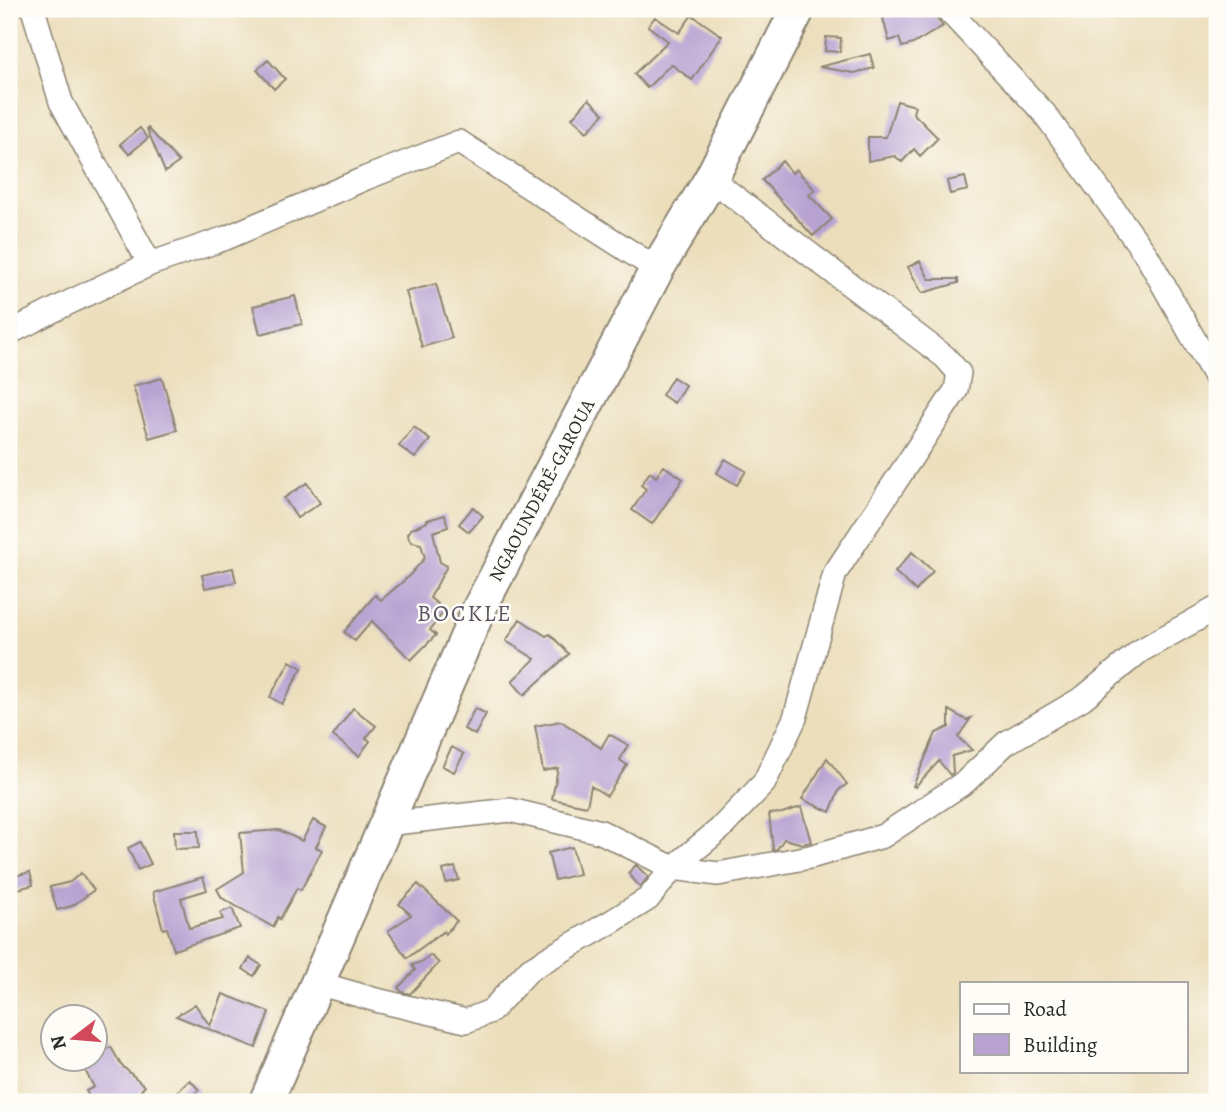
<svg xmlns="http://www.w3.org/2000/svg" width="1226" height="1111" font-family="Alegreya,serif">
<rect width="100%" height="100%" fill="#fdfcf7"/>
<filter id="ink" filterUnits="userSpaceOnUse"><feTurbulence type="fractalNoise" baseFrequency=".0143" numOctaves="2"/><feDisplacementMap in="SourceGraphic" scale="14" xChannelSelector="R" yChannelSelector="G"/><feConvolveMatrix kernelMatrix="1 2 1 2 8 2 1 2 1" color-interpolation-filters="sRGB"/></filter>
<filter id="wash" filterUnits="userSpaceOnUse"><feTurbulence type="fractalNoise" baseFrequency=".00686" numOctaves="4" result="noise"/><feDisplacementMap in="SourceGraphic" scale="28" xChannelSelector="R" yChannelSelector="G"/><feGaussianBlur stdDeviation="1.57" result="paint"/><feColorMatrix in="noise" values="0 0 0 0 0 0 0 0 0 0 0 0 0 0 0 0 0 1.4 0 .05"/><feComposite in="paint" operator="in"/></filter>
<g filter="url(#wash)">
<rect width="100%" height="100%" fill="#ecdebb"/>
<g id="blocks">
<path fill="#b7a2d2" d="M889,9h44l3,9 7,8 -30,18 -11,3 -3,-9 -10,3 -6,-23 8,-3z
M692,15l30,21 -30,44 -21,-16 -24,24 -13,-14 34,-33 -20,-15 7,-9 24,16z
M826,37l15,1 -1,14 -15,-1z
M870,54l4,14 -20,5 -35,-6z
M268,60l17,19 -11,10 -17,-19z
M589,99l15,15 -17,18 -15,-14z
M897,101l18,5 -2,7 25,25 -18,18 -6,-7 -12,13 -7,-6 -27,5v-24h18z
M140,128l8,10 -19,16 -9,-10z
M148,128l31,34 -14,10 -18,-43z
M782,161l10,12 4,-4 19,21 -6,5 23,24 -19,17 -51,-56z
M965,177l3,13 -18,4 -3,-13z
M920,261l9,18h29v4l-36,10 -14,-26z
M436,284l16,54 -30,9 -16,-55z
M295,296l7,28 -42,10 -7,-28z
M673,377l12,8 -11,18 -12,-8z
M162,378l15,52 -28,8 -16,-52z
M414,427l16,13 -15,18 -16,-12z
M725,459l21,12 -9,14 -20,-12z
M664,466l19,13 -31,45 -20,-14 14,-21 -5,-4 9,-13 6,5z
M307,483l13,20 -23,15 -13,-20z
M473,507l10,9 -14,16 -10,-8z
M445,515l3,12 -15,5 7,30 7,4 -17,32 15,12 -15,20 6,5 -25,25 -39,-39 -17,20 -11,-9 31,-37 6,5 25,-21 19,-21 -4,-14 -9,-2 -3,-3 -1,-5 3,-5 16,-7v-2z
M912,552l21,19 -17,20 -21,-19z
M233,568l3,14 -31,6 -3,-13z
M520,619l26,17 4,-2 19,20 -45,41 -12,-14 23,-22 -29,-18z
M290,661l12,7 -20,36 -12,-7z
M353,708l23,18 -10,12 4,3 -11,15 -26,-20z
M475,708l11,6 -11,21 -11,-6z
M949,710l17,10 5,-2 -13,19 14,13 -20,6 1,17 -3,2 -11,-14 -24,26 -2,-1 23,-53 13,-6z
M561,721l40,27 8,-14 19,11 -8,15 7,5 -20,31 -16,-10 -4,20 -35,-7 6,-31 -15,3 -8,-45z
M452,747l12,7 -10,18 -12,-6z
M827,758l20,26 -8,6 -9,22 -28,-13z
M801,807l10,35 -8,2 -19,-5 -7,10 -4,1 -4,-36 13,-1z
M313,820l13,7 -10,20 6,3 -21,40 -4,-2 -17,31 -2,-2 -5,10 -51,-29 -5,-9 27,-17 -4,-39 39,-3 23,11z
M174,831h24l1,17 -24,1z
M140,842l11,22 -13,6 -10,-22z
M572,847l7,27 -24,6 -7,-27z
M636,865l12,12 -8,10 -12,-14z
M455,867l4,13 -13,3 -3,-13z
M30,872l3,13 -19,5 -3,-13z
M81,873l13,17 -22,16 -15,4 -7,-23 20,-5z
M203,877l4,13 -26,8 8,30 34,-9 -3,-6 12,-5 8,20 -66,22 -7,-22 -4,1 -10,-37z
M418,884l39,37 -12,13 -1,-3 -37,27 -19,-27 23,-16 -12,-11z
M430,955l9,8 -29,31 -8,-2 -4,-4 17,-18 -3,-5 12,-4z
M250,958l11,7 -7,11 -11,-7z
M223,994l46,18 -13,36 -80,-32 19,-12 15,22z
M111,1047l10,18 24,21 -14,16h-39l-6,-11 8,-4 -13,-24 8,-4h5v-4z
M190,1080l9,10 -15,12h-2l-7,-8z"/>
</g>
</g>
<g filter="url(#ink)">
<use href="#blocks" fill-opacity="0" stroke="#8c8473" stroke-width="2"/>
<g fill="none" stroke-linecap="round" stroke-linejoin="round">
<defs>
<path id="minor" d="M33,9l28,93 89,162
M947,9l97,104 103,143 70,124
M9,333l57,-29 84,-40 76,-26 140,-60 93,-36 198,127
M386,824l124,-14 91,22 72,36 45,6 92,-17 73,-21 82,-54 41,-39 77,-45 57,-47 77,-43
M317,983l59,17 90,21 25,-10 39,-42 81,-47 37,-23 25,-31 47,-39 44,-46 31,-65 40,-145 121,-183 3,-17 -14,-16 -234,-178"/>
<path id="highway" d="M266,1102l213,-493 178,-340 54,-90 87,-170"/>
</defs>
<use href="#minor" stroke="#8c8473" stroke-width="26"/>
<use href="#highway" stroke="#8c8473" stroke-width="37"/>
<use href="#minor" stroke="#fff" stroke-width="23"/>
<use href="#highway" stroke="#fff" stroke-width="33"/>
</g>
</g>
<g text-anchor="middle" stroke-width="5" stroke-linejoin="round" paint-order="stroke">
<g font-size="19" fill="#2b2b2b" stroke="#fdfcf7">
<text transform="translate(541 490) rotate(-62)" y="7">NGAOUNDÉRÉ-GAROUA</text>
</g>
<g font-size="23" letter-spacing="2" fill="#5c5565" stroke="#fdfcf7">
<text x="465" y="621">BOCKLE</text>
</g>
</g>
<rect width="1226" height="1111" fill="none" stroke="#fdfcf7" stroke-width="35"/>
<rect x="960" y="982" width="228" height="91" fill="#fdfcf7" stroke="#a9a8a5" stroke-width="2"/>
<rect x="974" y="1004" width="35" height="10" fill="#ffffff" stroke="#a9a8a5" stroke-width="2"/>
<text x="1023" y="1016" font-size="21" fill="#2b2b2b">Road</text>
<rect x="974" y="1034" width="35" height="21" fill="#b7a2d2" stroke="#a9a8a5" stroke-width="2"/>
<text x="1023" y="1052" font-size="21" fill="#2b2b2b">Building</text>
<g transform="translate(74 1038) rotate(254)"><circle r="33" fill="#fdfcf7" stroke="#a9a8a5" stroke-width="2"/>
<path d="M0-5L12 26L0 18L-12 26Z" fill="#d1495b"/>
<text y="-10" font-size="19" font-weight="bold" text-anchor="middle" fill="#2b2b2b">N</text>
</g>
</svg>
